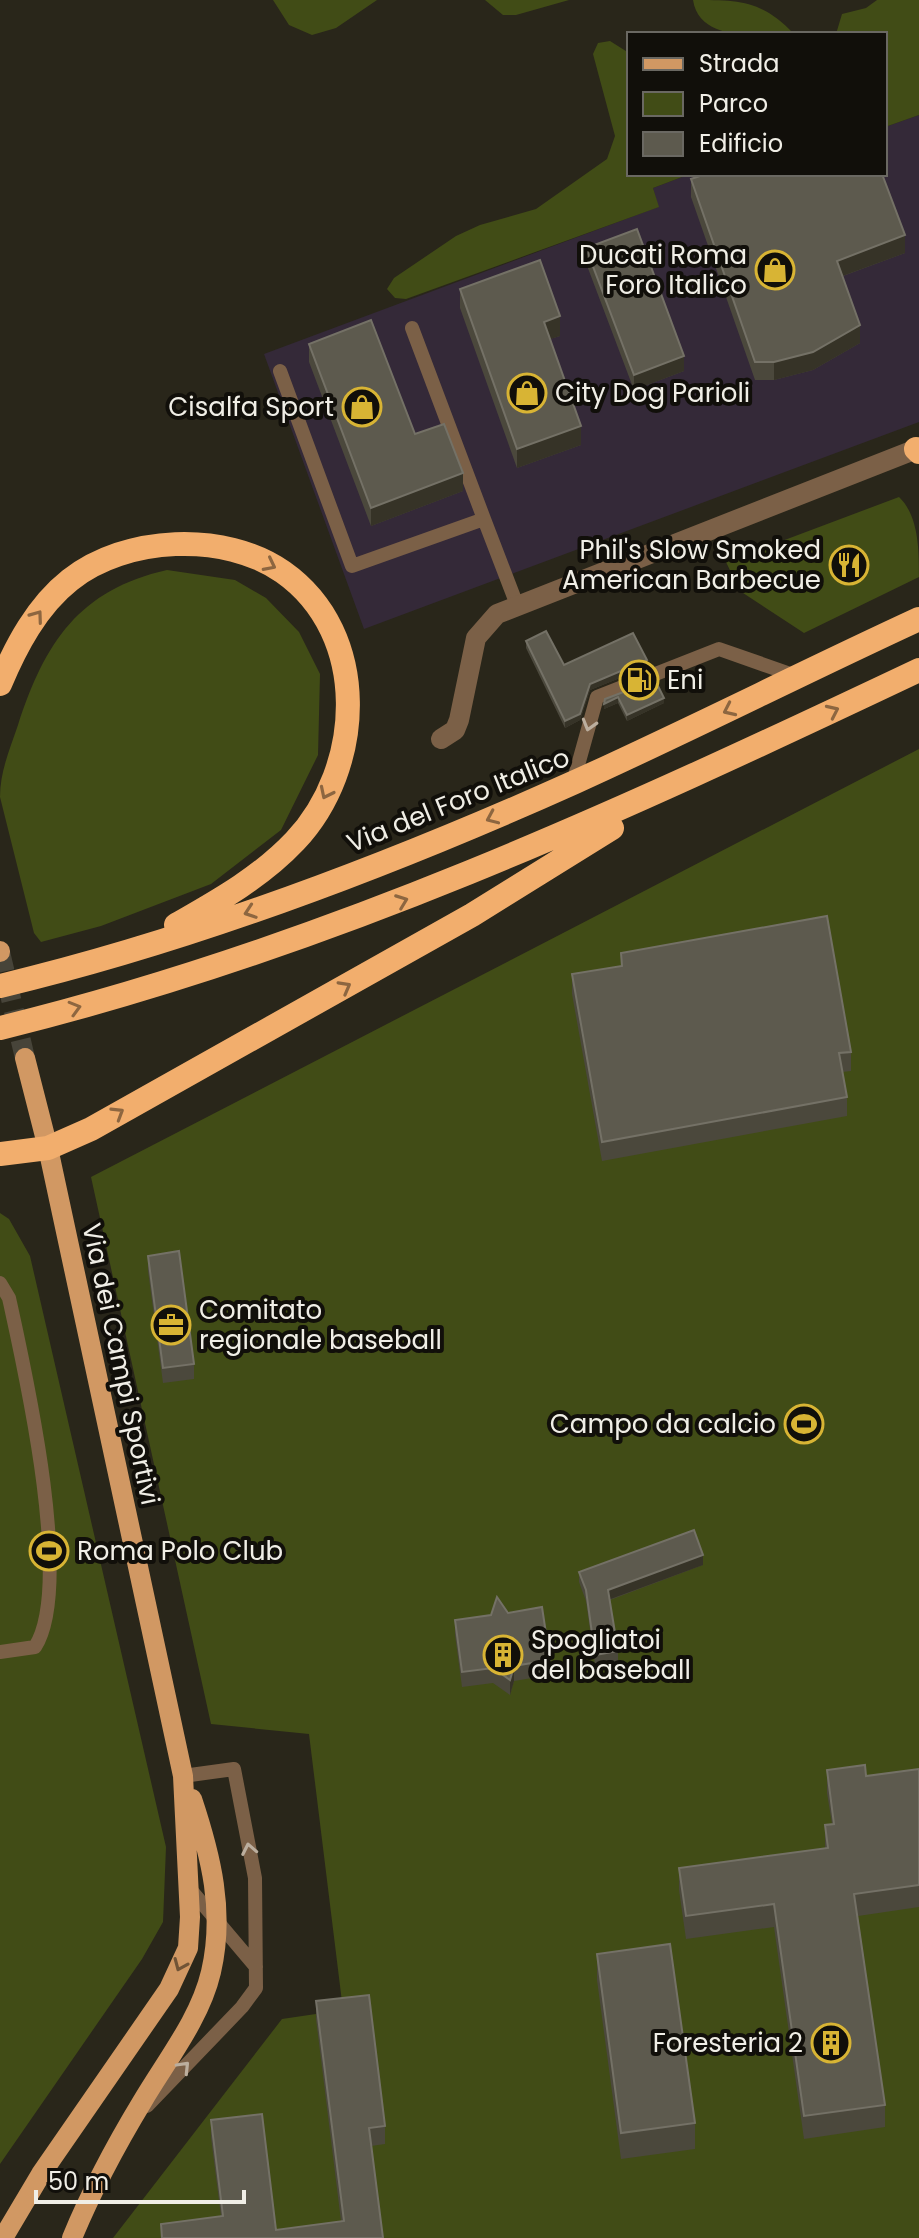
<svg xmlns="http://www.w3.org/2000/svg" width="919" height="2238" font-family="Poppins,sans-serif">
<rect width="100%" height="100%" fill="#29261a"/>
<path fill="#342938" d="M919,115v307l-555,207 -100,-275 394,-147 -5,-19 37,-14h195v-47z"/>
<path fill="#414c16" d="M273,0h104l-41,28 -24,7 -23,-10z
M485,0h84l-53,15h-13z
M693,0c46,0 69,0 101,34 -32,0 -94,10 -101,-34z
M877,0h42v115l-34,12v-93h-49l6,-20 24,-6z
M610,41l19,12v121h61l-37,14 6,19 -253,92 -11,-1 -8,-9 7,-11 62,-42 24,-11 56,-16 71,-50 8,-23 -22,-82 5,-11z
M899,497c20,19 20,54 20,80l-115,56 -64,-42 -14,-29z
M167,570l68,10 31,18 33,34 21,42 -2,81 -37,75 -70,54 -110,42 -60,16 -7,-9 -34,-136c0,-26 10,-48 18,-72 27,-83 61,-135 149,-155z
M919,749v1489h-806l169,-219 61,-9 -34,-276 -98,-10 -120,-547z
M0,1213l9,6 21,37 136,591 -3,75 -21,37 -142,205z"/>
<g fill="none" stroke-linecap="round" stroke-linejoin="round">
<path stroke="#474439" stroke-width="20" stroke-dasharray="20 10" stroke-linecap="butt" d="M0,952l25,106"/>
<path stroke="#7b6047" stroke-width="14" d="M412,328l72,191
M280,371l72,195 132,-47 33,86
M573,783l24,-86 122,-48 80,28
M0,1283l9,15c16,73 65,288 26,349l-35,5
M190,1889l66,78
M147,2106l95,-99 14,-19 -1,-110 -21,-109 -51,7"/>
<path stroke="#7b6047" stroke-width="20" d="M441,739l14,-9 4,-10 17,-82 21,-24 422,-166"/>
<path stroke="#d19863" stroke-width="20" d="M0,951v1
M3,2238l38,-64 128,-185 19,-41 2,-31 -7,-141 -135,-628 -23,-90
M72,2238c19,-46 44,-93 70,-136 24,-41 58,-83 69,-130 14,-60 0,-116 -19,-173"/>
<path stroke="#f2ae6d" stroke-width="24" d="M916,449l3,3
M0,684c16,-38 37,-78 70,-104 55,-44 155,-49 213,-8 88,62 81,196 12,269 -34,36 -77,60 -119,84
M0,986c197,-47 390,-121 575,-204 115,-52 229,-110 344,-163
M0,1028c326,-80 617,-215 919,-358
M0,1154l48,-6 43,-19 381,-214 140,-87"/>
</g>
<path fill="#4b483c" d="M691,179l214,74 -62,23 17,67 -47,27 -39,10h-19l-64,-183z
M586,248l98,123 -50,19 -48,-127z
M460,289l100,47 -10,3 31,106 -64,23 -57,-160z
M309,344l106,90 48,57 -92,35 -62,-164z
M837,553l26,11 -3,9 -7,5 -13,-3z
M526,641l38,24 83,2 -57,23 -10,30 -15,8 -39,-80z
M655,680l9,23 -37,18 -9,-18 -14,6v-5z
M621,953l230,99v19l-9,1 5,25v19l-245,45 -30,-167v-20l49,-8z
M148,1256l46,108v15l-31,4 -15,-112z
M703,1565l-93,35 8,51v11l-23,3 -9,-64 -7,-19v-10z
M508,1613l42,47v15l-36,6 -4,14 -17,-12 -31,4 -7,-52v-15z
M919,1769v138l-61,9 27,189v22l-81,12 -30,-212 -88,12 -7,-49v-22l146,-20v-23l7,-1 -5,-31v-23l39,6z
M597,1954l98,169v26l-74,10 -24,-179z
M316,2001l69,125v18l-14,2 12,92h-222v-14l60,-8 -10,-78v-18l65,110 65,-9 -25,-202z"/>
<path fill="#363327" d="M905,235v18l-68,25v-17z
M560,316v20l-16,5v-19z
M860,325v18l-47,27 -39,10v-18z
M684,356v15l-50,19v-15z
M581,426v19l-64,23v-19z
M463,473v18l-92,35v-18z
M863,559l-3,14 -7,5v-5z
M647,660v7l-57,23 -10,30 -15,8v-7l25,-37z
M618,697v6l-14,6v-5z
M664,698v5l-37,18v-6z
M703,1555v10l-95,35v-10z
M514,1666v15l-4,14v-15z"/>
<path fill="#5d5a4e" stroke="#747166" stroke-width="2" d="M706,174h176l23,61 -68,26 23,64 -47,27 -39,10h-19l-64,-183z
M637,229l47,127 -50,19 -48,-127z
M540,260l20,56 -16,6 37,104 -64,23 -57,-160z
M371,320l44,114 29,-10 19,49 -92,35 -62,-164z
M847,546l12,4 4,9 -3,9 -7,5 -13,-4 -3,-16z
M546,631l18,34 69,-32 14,27 -57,24 -10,30 -15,7 -39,-80z
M655,680l9,18 -37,17 -9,-18 -14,7 1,-5z
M827,916l24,136 -12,1 8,44 -245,45 -30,-168 50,-8 -1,-13z
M179,1251l15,113 -31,4 -15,-112z
M694,1530l9,25 -95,35 10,61 -23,4 -9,-65 -7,-18z
M497,1597l11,16 34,-6 8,53 -36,6 -4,14 -17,-12 -31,4 -7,-52 36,-5z
M865,1765l1,11 53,-7v116l-65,9 31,211 -81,11 -30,-212 -88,12 -7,-48 149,-20 -3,-23 9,-1 -7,-54z
M670,1944l25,179 -74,10 -24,-179z
M369,1995l16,131 -16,2 14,110h-221l-1,-14 62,-8 -12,-96 51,-6 14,116 68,-9 -28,-220z"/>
<defs><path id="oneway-chevron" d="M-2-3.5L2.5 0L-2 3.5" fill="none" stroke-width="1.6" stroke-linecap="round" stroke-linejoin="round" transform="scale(2)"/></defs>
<g stroke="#8d6640">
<use href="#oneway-chevron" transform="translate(270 565) rotate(27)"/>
<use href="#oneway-chevron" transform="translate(37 616) rotate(-54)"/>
<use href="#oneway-chevron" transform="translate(729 710) rotate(155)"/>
<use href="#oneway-chevron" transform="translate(833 711) rotate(-25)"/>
<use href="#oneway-chevron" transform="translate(326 793) rotate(116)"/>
<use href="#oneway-chevron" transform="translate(492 818) rotate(156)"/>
<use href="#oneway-chevron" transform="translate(402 901) rotate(-21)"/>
<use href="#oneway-chevron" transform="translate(250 912) rotate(161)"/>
<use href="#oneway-chevron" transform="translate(345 987) rotate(-29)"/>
<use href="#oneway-chevron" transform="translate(75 1008) rotate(-16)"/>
<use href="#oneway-chevron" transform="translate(118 1113) rotate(-32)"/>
</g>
<g stroke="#bbae9e">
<use href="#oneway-chevron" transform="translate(589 725) rotate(106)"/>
<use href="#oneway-chevron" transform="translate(249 1849) rotate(-101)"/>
<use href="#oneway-chevron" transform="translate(184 2067) rotate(-46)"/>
</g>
<use stroke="#715436" href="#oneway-chevron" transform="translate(180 1965) rotate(113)"/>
<defs>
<symbol id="shop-ring" viewBox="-11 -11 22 22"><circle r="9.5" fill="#110f0a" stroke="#d8b434" stroke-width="1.5"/><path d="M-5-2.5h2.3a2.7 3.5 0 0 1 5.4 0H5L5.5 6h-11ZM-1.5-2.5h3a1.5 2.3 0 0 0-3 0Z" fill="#d8b434"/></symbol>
<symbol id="restaurant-ring" viewBox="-11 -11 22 22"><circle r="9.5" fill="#110f0a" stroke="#d8b434" stroke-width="1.5"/><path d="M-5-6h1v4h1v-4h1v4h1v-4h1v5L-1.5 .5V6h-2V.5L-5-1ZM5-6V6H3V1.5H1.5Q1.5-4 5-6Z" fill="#d8b434"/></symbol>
<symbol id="fuel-ring" viewBox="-11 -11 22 22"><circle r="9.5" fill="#110f0a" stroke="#d8b434" stroke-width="1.5"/><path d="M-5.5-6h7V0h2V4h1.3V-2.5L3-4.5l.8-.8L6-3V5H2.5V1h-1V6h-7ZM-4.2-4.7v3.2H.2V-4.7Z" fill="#d8b434"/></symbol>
<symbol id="office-ring" viewBox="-11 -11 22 22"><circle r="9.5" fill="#110f0a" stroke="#d8b434" stroke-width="1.5"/><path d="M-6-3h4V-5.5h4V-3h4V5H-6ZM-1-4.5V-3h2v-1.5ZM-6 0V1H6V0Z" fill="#d8b434"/></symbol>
<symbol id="stadium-ring" viewBox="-11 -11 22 22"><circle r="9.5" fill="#110f0a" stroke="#d8b434" stroke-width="1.5"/><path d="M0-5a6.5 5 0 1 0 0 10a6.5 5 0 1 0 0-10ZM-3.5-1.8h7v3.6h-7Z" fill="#d8b434"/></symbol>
<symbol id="building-ring" viewBox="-11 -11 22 22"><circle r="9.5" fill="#110f0a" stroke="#d8b434" stroke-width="1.5"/><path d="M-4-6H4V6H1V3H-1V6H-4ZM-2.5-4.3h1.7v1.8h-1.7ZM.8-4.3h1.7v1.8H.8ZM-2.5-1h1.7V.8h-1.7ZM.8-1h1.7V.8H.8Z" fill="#d8b434"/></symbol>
</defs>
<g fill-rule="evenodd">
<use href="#shop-ring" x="753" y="248" width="44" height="44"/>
<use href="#shop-ring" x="505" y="371" width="44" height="44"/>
<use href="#shop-ring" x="340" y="385" width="44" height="44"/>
<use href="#restaurant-ring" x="827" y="543" width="44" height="44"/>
<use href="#fuel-ring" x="617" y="658" width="44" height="44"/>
<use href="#office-ring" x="149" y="1303" width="44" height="44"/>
<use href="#stadium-ring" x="782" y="1402" width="44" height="44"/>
<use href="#stadium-ring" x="27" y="1529" width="44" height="44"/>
<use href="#building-ring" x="481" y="1633" width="44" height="44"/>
<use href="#building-ring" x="809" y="2021" width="44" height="44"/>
</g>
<g text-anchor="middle" stroke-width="8" stroke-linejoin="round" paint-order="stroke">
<g font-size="26" fill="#f0eee6" stroke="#110f0a" text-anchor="end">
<text x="747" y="264">Ducati Roma<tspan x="747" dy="30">Foro Italico</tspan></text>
<text x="555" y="402" text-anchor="start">City Dog Parioli</text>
<text x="334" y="416">Cisalfa Sport</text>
<text x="821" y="559">Phil's Slow Smoked<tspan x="821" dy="30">American Barbecue</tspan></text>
<text x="667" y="689" text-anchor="start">Eni</text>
<text x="199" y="1319" text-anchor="start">Comitato<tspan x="199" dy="30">regionale baseball</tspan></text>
<text x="776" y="1433">Campo da calcio</text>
<text x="77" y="1560" text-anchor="start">Roma Polo Club</text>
<text x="531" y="1649" text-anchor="start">Spogliatoi<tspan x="531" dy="30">del baseball</tspan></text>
<text x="803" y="2052">Foresteria 2</text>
</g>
<g font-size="26" fill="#f0eee6" stroke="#110f0a">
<text transform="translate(458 800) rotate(-22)" y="9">Via del Foro Italico</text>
<text transform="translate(121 1364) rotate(78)" y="9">Via dei Campi Sportivi</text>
</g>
</g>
<rect x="627" y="32" width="260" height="144" fill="#110f0a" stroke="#6a6862" stroke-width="2"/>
<rect x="643" y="58" width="40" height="12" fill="#d19863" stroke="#6a6862" stroke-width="2"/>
<text x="699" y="72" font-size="24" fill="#f0eee6">Strada</text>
<rect x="643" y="92" width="40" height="24" fill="#414c16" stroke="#6a6862" stroke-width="2"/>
<text x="699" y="112" font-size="24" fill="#f0eee6">Parco</text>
<rect x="643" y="132" width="40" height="24" fill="#5d5a4e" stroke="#6a6862" stroke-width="2"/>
<text x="699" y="152" font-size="24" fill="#f0eee6">Edificio</text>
<path d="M36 2190v12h208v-12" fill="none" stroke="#f0eee6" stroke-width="4"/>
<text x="48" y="2190" font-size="24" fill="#f0eee6" stroke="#110f0a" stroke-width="6" paint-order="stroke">50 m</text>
</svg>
